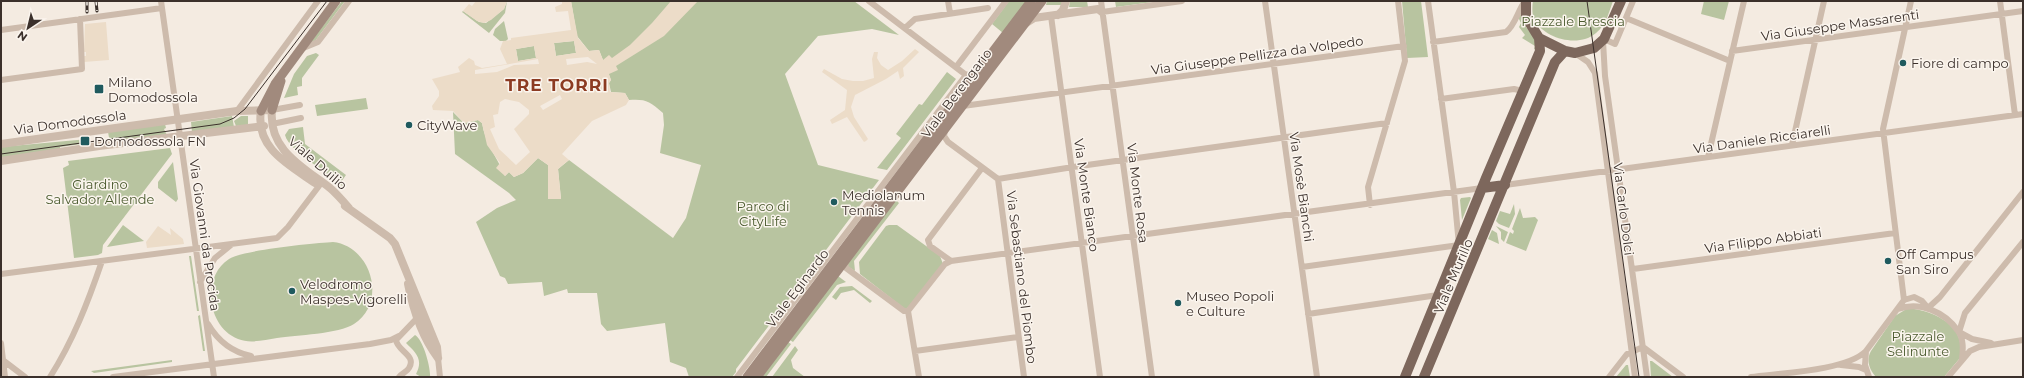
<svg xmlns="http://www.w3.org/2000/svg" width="2024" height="378" font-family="Montserrat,sans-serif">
<rect width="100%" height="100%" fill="#f4ebe1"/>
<path fill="#b8c4a0" d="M342,1h3l-32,43 -3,-1z
M507,1l-2,12 -16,20 -27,-21 1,-1 16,11 7,1 18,-14z
M571,1h283l45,34 -27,-6 -54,7 -33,38 33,91 61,15 -143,189v3l-4,5h-43l-3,-9 -16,-6 -5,-39 -58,8 -6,-7 -4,-31h-29l-1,-4 -23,7 -2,-14 -34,2 -3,-6 -5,-2 -24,-54 21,-14 19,-8 -7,-7 -54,-39 -2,-42 11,11 14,-3 4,3c3,20 15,34 23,53l4,-4 5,5 9,-4 15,-15 10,7v34h13l-3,-30 11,-9 104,78 13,-20 15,-53 -41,-12 4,-28 -1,-12c-14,-12 -17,-14 -34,-13l-4,-7 -14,-1 -2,-9 2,-3 -12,-30 -10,1 -12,-15z
M1009,1h18l-24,32 -11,-9z
M1047,1h16l-2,4h-15z
M1070,1h17l1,6h-19z
M1115,1h45l-44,6z
M1402,1h19l7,56 -21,1z
M1533,1h80c-4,11 -7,24 -17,32 -17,15 -52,6 -62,-14 -2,-5 -2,-12 -1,-18z
M1704,1h25l-5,19 -23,-6z
M1521,14l5,13 8,10 3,13 -3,-1 1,-3 -13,-8 3,-3 -6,-8 2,-4 -3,-6z
M504,21l4,18 -2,2h-6l-7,-6 2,-6z
M574,41l2,12 -20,3 -2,-13z
M534,46l2,12 -18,3 -2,-12z
M316,53l3,2 -17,23v8l-5,1 1,8 -14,3 10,-24 13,-18z
M947,72l9,7 -69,91 -10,-2 24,-30 -5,-4 23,-30 3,1z
M366,98l2,11 -51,7 -2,-11z
M232,116l2,11 -42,5 -1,-10z
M241,116h7v9l-12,1 -2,-5z
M165,124l1,4 -2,1 3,6 -57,8 -2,-11z
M303,127l2,17 41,31 -5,7 4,5 -1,1c-13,-15 -55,-36 -59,-53l4,-6z
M88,139v4l-28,4v4l-59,8v-12z
M170,148l2,6 -69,91 -1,8 -4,2 -24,3 -11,-90 6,-3 -1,-4z
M173,162l5,37 -2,3 -18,-14v-6z
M1470,197l1,1 -9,22 -2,-20 1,-2z
M896,200l3,3 -45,58 1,10 -8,-5v-2z
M1514,204l1,10 -6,14 -10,-4 -3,-3 4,-10 10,3z
M1520,208l3,10 12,-1 3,3 -12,31 -20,-8 4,-11 3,2 1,-3 -2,-2z
M123,225l21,16 -37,6z
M889,225h8l43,31 3,8 -32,42 -6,3 -45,-35 -1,-12 27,-36z
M1496,226l12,6 -4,10 -3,-3v-7z
M1492,230l5,3 2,11 -11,-5z
M333,242c38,4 55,60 21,82 -15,10 -58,11 -77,14 -13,2 -27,6 -39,1 -31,-12 -37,-62 -9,-80 13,-9 86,-16 104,-17z
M189,256h2l8,55h-2z
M838,276l8,6 -9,3 -44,57 -3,-2z
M852,286l20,15 -2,2 -16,-13 -13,3 -5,7 -4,-3 8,-10z
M1908,308c19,2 48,12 52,34 1,5 0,11 0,16l-16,19h-68c-7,-8 -10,-17 -5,-26l24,-35z
M200,315l5,36h-2l-5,-35z
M415,335c8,4 16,33 15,42h-9l-5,-3c8,-15 -1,-22 -10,-31z
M788,342l3,2 -25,33h-4z
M795,346l3,4 -7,10 2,8 12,9h-33z
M172,360v2l-78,11 -3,-2z
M1650,361h2l21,16h-22z
M1626,365h2l2,12h-14z"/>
<path fill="#ecdcc8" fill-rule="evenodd" d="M476,1h31l-3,8 -13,11 -7,3 -7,-2 -14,-10 6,-7 3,2z
M562,1h9l7,37 11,13 10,-1 4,10 6,-5 3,3 18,-13 22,-22 19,-22h27l-34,35 -48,30 2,4 -9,4 2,6 -2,3 1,9 15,1 4,7 -3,5 -34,16 -30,33 7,6 -11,9 3,30h-13v-34l-10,-7 -15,15 -9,4 -5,-5 -4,4 -9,-8 4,-5 -13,-18 -5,-22 -4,-3 -14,3 -11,-12 -20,-1 -1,-4 7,-10v-5l-7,-12 28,-7 -2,-5 11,-9 5,3 1,4 7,3 25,-4 -7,-15 3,-8 8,-1v-2l60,-8 -3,-19 -12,1 -1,-5 7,-3zM574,41l2,12 -20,3 -2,-13zM534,46l2,12 -18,3 -2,-12zM588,57l9,7 -10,-2 -20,3 -1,-6zM538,59l1,5 -25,1 -17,7 -22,2v-4zM560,95l2,4 -19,11 -3,-4zM505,99l14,3 10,8v4l-15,15 16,23 -14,13 -17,-16 -9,-20 5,-2 -2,-12 5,-1 2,-12z
M106,22l3,38 -25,2v-6h2v-4h-2l1,-28z
M915,49l4,3 -16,16 1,8 -4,3 -2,-8 -12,8 -31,16 -4,12 3,10 14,22 -2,2 -2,1 -17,-25 -15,7 -2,-4 15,-10 2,-20 -25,-18 2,-3 18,10 11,2h10l11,-3 -2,-19 2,-7h4l-1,6 4,7 7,5 14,-9z
M158,226l13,9 -1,-7 13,11 1,5 -37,4 -1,-6z"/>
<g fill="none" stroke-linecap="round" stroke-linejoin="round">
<path stroke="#cdbbac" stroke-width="6" d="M161,1l53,376
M869,1l97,74
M948,1l2,12
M1101,1l51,376
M1265,1l52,376
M2000,1l15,114
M1102,12l80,-11
M1051,16l49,361
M1626,18l104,43
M905,28l10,-9 73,-11
M1,30l161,-22
M1604,39l11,5 18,-43
M1603,41l2,35 42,301
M1433,42l73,-10c9,-6 12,-22 19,-31
M301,49l17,-7 31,-41
M1732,51l291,-40
M1575,53l13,9 7,11 40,304
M956,67l50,-66
M1,80l81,-11 -2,-50
M1441,99l73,-10 9,2
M963,106l441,-60
M272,110l28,-5
M237,111l81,-110
M272,124l29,-6
M945,130l-1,6 4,6 50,37
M1792,145l32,-144
M1708,157l36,-156
M998,179l75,-12 314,-44
M998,179l26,198
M1505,185l518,-71
M1370,205l-2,-18 37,-126 -7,-60
M951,261l-21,-15 -2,-6 54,-72
M845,262l1,6 58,43h4
M1302,267l157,-22 -5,-53 -26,-191
M1633,269l262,-36
M1,274l276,-36 11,-11 31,-41
M200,282l15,-24 16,-13
M1904,300l10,-3 8,4 6,7
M1928,308l12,-11 83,-105
M1898,309c22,-8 47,3 60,22 6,8 5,19 4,28
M908,311l37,-47 6,-3 531,-73
M908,311l11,66
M1308,314l130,-19
M208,324c10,17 24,28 43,32
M1959,332l6,-19 58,-71
M1959,332l13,7 19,4
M1,343l4,34
M1643,347l40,30
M915,351l103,-14
M438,358l2,19
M4,361l21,16
M1841,365l18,2 7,3
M50,377c23,-36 38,-75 52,-116
M113,377l257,-33 21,-4 8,-4
M399,377c3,-4 8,-5 10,-9 8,-13 -12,-17 -13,-28l23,-24
M737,377l229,-302 11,-2
M1609,377l18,-23 16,-7
M1751,377c29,-4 95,-6 115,-26
M1869,377l-4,-12 1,-14 38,-51 -21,-171 28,-128
M1948,377l22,-26 9,-4 44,-7"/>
<path stroke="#cdbbac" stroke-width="8" d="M1058,15l5,-5 3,-9
M1026,23l8,-5 64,-9 4,3
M261,111c-6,37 28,54 54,72
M1,144l236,-33 35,-1c-4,40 31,57 58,78 7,6 13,13 19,20
M1,161l98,-15 165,-20
M345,206l45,32 5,6 42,103 1,11
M408,284c5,25 14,53 30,74"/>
<path stroke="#a18a7d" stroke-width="9" d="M272,110l9,-29
M261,111l14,-27 61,-83
M747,377l284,-376
M757,377l285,-376"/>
<path stroke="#7d675c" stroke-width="10" d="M1526,1v16l13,21 26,13 10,2 19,-5 10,-9 17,-38
M1482,188l23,-3
M1405,377l81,-199 54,-127 -1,-13
M1424,377l131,-315 10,-11"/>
<path stroke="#3b302b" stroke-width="1" d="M1587,1l52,376
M1,154l219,-30 14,-6 11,-9 82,-108"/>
<defs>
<path id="rail" d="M87,1v11
M96,1l1,10"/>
</defs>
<use href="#rail" stroke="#3b302b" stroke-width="3"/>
<use href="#rail" stroke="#fbf5ee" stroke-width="1.5" stroke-dasharray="4.5" stroke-linecap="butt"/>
</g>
<g fill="#1f5a5e" stroke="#fbf5ee" stroke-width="1.5">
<circle cx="1903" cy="63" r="4"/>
<rect x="94" y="84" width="10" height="10" rx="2"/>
<circle cx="409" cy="125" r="4"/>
<rect x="80" y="136" width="10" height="10" rx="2"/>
<circle cx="834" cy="202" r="4"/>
<circle cx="1888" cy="261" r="4"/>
<circle cx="292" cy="291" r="4"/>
<circle cx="1178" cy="303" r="4"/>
</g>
<g text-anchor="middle" stroke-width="3" stroke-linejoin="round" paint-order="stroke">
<g font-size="13" fill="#4a5a2e" stroke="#fbf5ee">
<text x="1573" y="26">Piazzale Brescia</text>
<text x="100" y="189">Giardino<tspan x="100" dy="15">Salvador Allende</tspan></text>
<text x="763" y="211">Parco di<tspan x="763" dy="15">CityLife</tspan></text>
<text x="1918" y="341">Piazzale<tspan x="1918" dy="15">Selinunte</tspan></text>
</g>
<g font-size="13" fill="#3b302b" stroke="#fbf5ee">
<text transform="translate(1840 25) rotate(-8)" y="5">Via Giuseppe Massarenti</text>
<text transform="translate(1257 55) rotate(-8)" y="5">Via Giuseppe Pellizza da Volpedo</text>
<text transform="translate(956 93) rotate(-53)" y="5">Viale Berengario</text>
<text transform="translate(70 122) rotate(-8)" y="5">Via Domodossola</text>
<text transform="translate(1762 139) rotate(-8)" y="5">Via Daniele Ricciarelli</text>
<text transform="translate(318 163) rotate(41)" y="5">Viale Duilio</text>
<text transform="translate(1302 187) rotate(82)" y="5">Via Mosè Bianchi</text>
<text transform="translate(1138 193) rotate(83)" y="5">Via Monte Rosa</text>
<text transform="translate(1087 195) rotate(82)" y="5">Via Monte Bianco</text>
<text transform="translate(1624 209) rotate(83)" y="5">Via Carlo Dolci</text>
<text transform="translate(205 235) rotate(82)" y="5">Via Giovanni da Procida</text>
<text transform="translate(1763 240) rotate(-8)" y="5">Via Filippo Abbiati</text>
<text transform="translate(1453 276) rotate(-67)" y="5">Viale Murillo</text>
<text transform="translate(1022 277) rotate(83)" y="5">Via Sebastiano del Piombo</text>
<text transform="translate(797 288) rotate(-53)" y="5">Viale Eginardo</text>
</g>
<g font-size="13" fill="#3b302b" stroke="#fbf5ee" text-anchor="start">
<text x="1911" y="68">Fiore di campo</text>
<text x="108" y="87">Milano<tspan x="108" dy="15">Domodossola</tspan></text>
<text x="417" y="130">CityWave</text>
<text x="94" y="146">Domodossola FN</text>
<text x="842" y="200">Mediolanum<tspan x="842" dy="15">Tennis</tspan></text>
<text x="1896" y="259">Off Campus<tspan x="1896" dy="15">San Siro</tspan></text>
<text x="300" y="289">Velodromo<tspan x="300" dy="15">Maspes-Vigorelli</tspan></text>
<text x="1186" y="301">Museo Popoli<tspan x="1186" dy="15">e Culture</tspan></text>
</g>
<g font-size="17" font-weight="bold" letter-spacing="1" fill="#8c3b22" stroke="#fbf5ee">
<text x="557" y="91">TRE TORRI</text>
</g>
</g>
<rect width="2024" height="378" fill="none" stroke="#3b302b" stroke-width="4"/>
<g transform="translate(28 28) rotate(215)" stroke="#fbf5ee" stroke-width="3" paint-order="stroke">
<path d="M0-3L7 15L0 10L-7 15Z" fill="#3b302b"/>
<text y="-6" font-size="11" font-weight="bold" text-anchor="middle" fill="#3b302b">N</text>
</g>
</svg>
